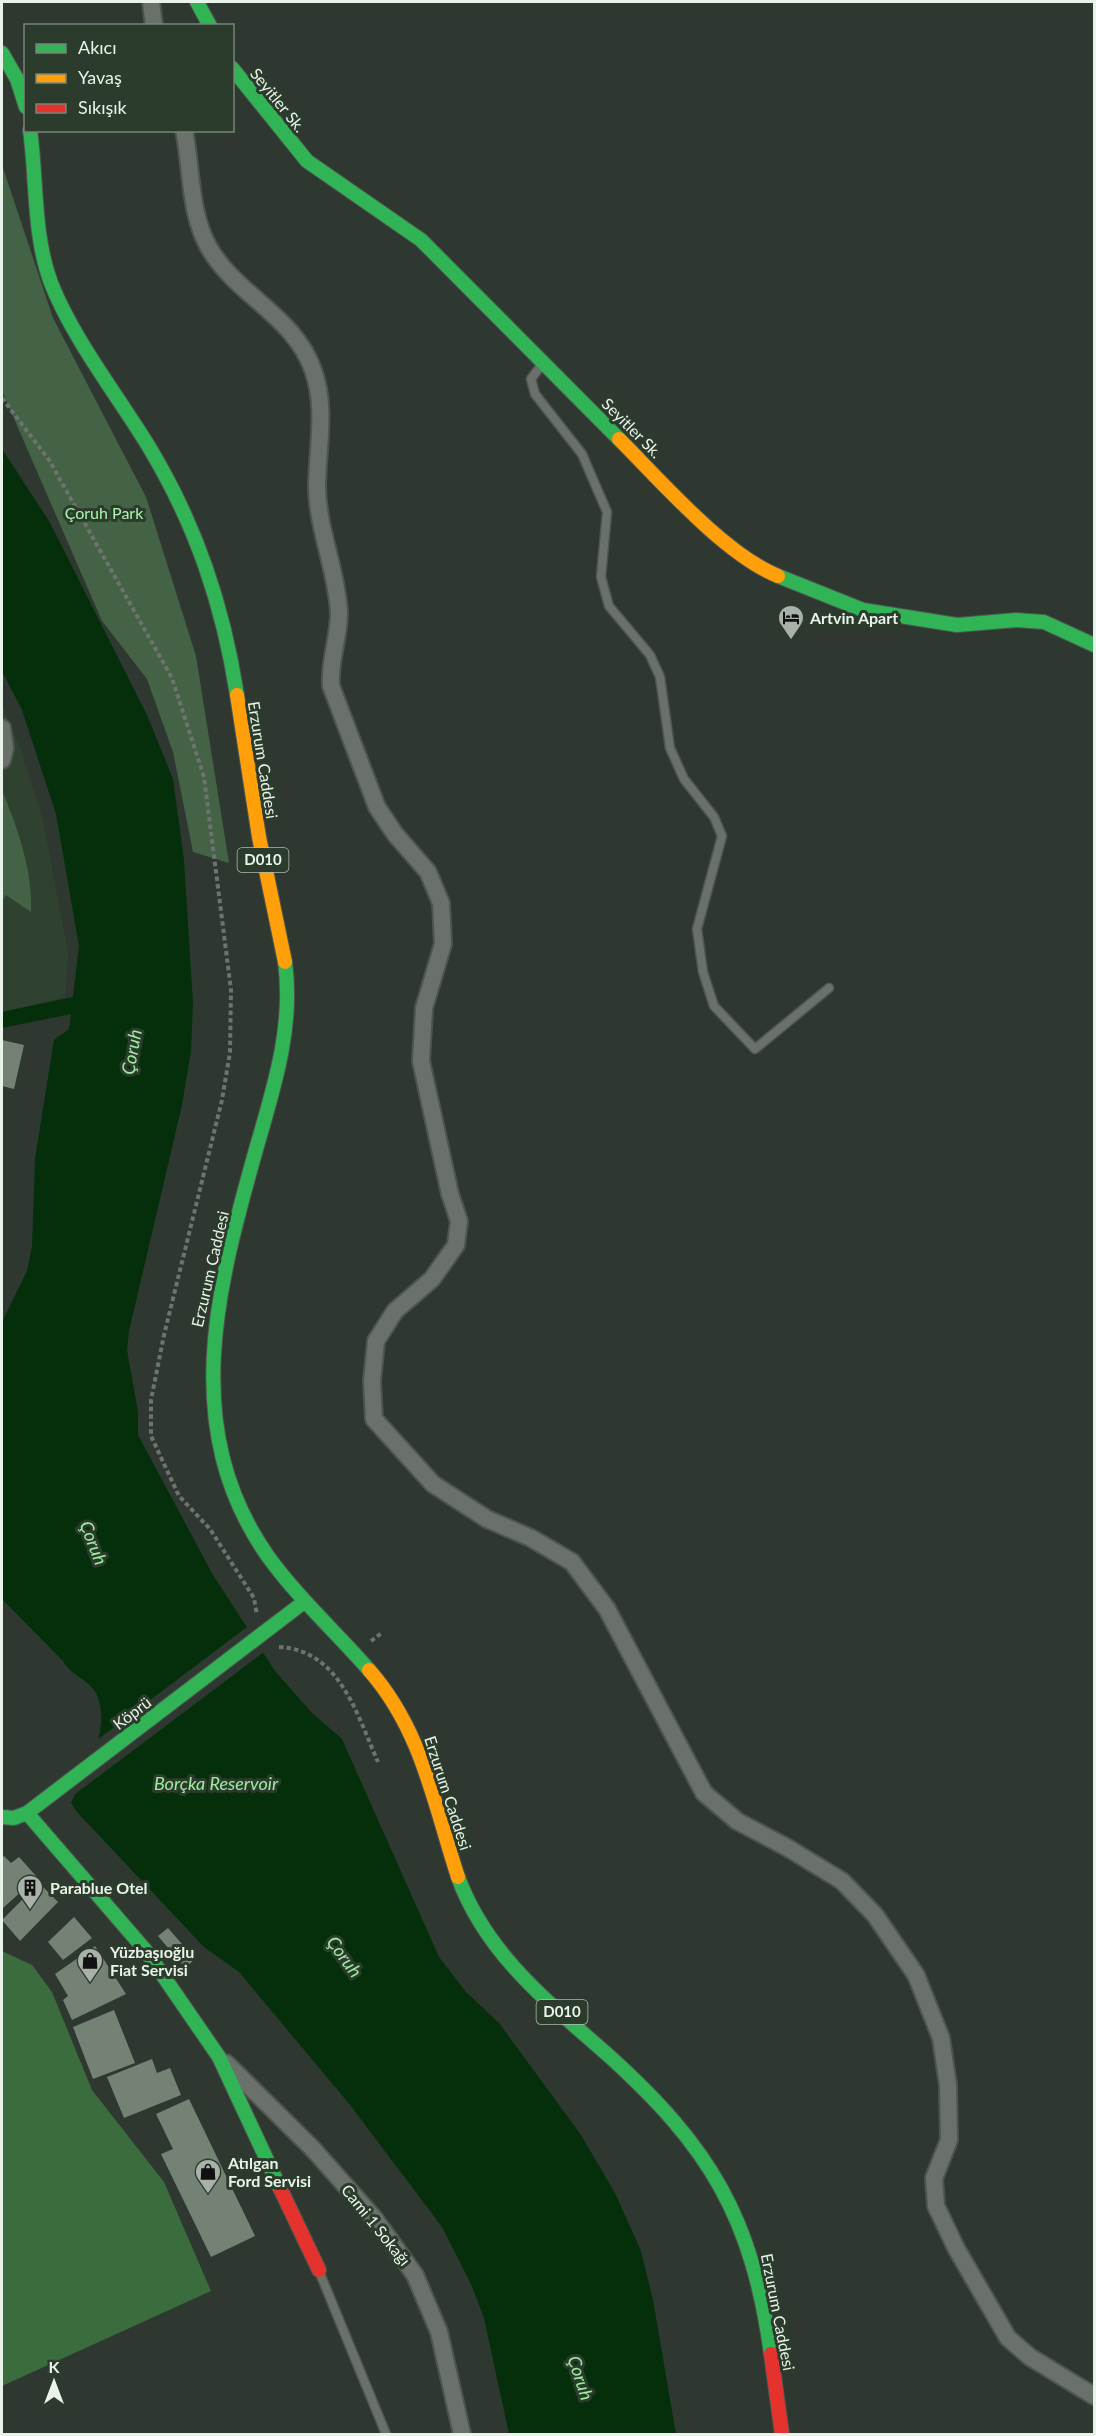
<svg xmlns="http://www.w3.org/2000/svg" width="1096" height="2436" font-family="Lato,sans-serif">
<rect width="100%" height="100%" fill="#2e3830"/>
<path fill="#2f422f" d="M2,705l17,39 24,76 25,133 -3,44 -63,15z"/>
<path fill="#446346" d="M2,165l51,153 93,179 50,159 33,207 -36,-11 -20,-100 -26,-73 -45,-58 -100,-230z
M2,790c15,37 31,80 29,122l-25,-17 -4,6z"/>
<path fill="#3b6c3e" d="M2,1951l30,14 20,27 40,98 72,92 47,109 -209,95z"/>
<path fill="#052e0b" d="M2,449l47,72 98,194 26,64 11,81 9,143 -2,48 -9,54 -53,226 -2,19 11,62v23l75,140 62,96 36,41 31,27 97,218 27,35 33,31 82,112 34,58 26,58 12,49 23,134h-167l-25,-116 -13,-34 -29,-57 -91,-121 -112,-134 -35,-25 -127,-135 -6,-9c14,-33 42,-74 25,-110 -8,-14 -25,-17 -33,-32l-61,-62v-277l25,-51 5,-25 3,-87 19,-119 15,-11 2,-15 -69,14v-16l71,-15 6,-51 -23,-132 -34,-104 -20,-39z"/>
<path fill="#2e3830" d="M247,1627l17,25 -194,146 23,-55z"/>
<path fill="#738274" d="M2,1040l22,5 -10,44 -12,-3z
M4,1856l7,7 8,-6 18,20 -35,32v-51z
M39,1883l19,19 -38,39 -18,-21z
M74,1917l18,21 -29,22 -15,-18z
M168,1928l27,31 -10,9 -27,-32z
M95,1946l31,48 -54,26 -9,-20 5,-4 -13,-22z
M114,2010l21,53 -42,16 -20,-52z
M152,2059l5,14 13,-5 11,27 -57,23 -17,-41z
M189,2099l66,137 -44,21 -50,-103 12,-5 -17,-35z"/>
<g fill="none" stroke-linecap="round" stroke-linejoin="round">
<defs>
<path id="lane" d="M543,363l-12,16 4,15 47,60 25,58 -6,65 8,29 41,49 10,22 10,71 14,31 30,38 8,19 -25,93 6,43 11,34 41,43 74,-61
M319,2271l67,163"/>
<path id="street" d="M151,2l3,24
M184,130c8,39 5,81 24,116 27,49 86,69 105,124 14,38 4,79 4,118 1,43 20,83 22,125 0,25 -10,48 -8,73l46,121 18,27 33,38 13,31 2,41 -19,64 -3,53 29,133 9,27 -3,24 -24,34 -37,32 -19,30 -4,40 2,38 59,65 54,35 44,19 41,24 35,47 97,184 33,28 51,27 54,33 33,34 41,60 25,63 7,47 1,55 -15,38 2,28 20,42 52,90 22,19 64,39
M2,728l3,20 -3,12
M226,2063l87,86 61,69 41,57 24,57 23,102"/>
<path id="fast" d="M197,2l13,24
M2,53l15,26 9,28
M232,68l75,93 114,79 198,199
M30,130c7,50 3,105 21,153 22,56 67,113 98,164 47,78 74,158 88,248
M778,576l85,34 94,15 59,-5 28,2 50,23
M285,962c9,66 -12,128 -30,191 -38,136 -76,275 12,402 30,42 69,77 102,115
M27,1813l119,138 73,106 61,131
M2,1817l12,1 13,-5 277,-211
M458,1877c28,77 91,126 150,178 102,92 144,162 163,299"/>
<path id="slow" d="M619,439c42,42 105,115 159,137
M237,695l22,142 26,125
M369,1670c53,60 65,134 89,207"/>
<path id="jam" d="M280,2188l39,82
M771,2354l11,80"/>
</defs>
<use href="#lane" stroke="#4e554f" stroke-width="11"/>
<use href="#street" stroke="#4e554f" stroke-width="20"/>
<use href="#fast" stroke="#4e554f" stroke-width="16"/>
<use href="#slow" stroke="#4e554f" stroke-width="16"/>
<use href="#jam" stroke="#4e554f" stroke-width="16"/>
<path stroke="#6d736d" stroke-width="4" stroke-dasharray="4.5 3" stroke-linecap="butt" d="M2,398l47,62 123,218 32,99 27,213 -1,62 -8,48 -58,235 -13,65v36l28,60 31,33 44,69 3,17
M371,1641l12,-9
M279,1647c61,3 78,68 99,115"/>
<use href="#lane" stroke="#6a716a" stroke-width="8"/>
<use href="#street" stroke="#6a716a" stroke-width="16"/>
<use href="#fast" stroke="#30b455" stroke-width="14"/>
<use href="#slow" stroke="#ff9f0a" stroke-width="14"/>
<use href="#jam" stroke="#e5322d" stroke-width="14"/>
</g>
<defs>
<symbol id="hotel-pin" viewBox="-11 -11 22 30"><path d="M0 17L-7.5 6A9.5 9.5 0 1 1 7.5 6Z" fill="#a8b2a8" stroke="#2b3b2c"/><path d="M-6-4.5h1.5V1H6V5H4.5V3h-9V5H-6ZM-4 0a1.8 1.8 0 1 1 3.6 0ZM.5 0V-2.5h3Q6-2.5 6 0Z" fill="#111"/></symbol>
<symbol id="building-pin" viewBox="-11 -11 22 30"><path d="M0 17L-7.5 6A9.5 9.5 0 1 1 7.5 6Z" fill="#a8b2a8" stroke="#2b3b2c"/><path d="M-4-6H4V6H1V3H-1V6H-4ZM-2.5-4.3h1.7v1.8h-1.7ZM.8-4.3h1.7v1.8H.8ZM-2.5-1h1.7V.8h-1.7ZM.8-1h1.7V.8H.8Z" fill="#111"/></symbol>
<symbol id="shop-pin" viewBox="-11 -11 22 30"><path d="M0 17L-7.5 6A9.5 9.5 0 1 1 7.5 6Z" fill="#a8b2a8" stroke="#2b3b2c"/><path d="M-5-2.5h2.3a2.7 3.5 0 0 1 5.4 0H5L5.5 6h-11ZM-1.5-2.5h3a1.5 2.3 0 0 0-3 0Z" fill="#111"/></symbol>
</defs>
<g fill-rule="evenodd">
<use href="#hotel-pin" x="776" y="603" width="30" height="40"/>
<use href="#building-pin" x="15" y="1873" width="30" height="40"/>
<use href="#shop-pin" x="75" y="1946" width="30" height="40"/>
<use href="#shop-pin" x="193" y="2157" width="30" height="40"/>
</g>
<g text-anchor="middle" stroke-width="6" stroke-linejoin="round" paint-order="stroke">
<g fill="#2b3b2c" stroke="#b0bcb0" stroke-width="1.5">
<rect x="237.5" y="848" width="51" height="24" rx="4.5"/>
<rect x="536.5" y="2000" width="51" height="24" rx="4.5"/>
</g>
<g font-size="15" font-weight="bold" fill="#e9f3e9">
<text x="263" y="865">D010</text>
<text x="562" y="2017">D010</text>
</g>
<g font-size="16" fill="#e9f3e9" stroke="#2b3b2c">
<text transform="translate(278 100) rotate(51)" y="6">Seyitler Sk.</text>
<text transform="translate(632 428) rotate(45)" y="6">Seyitler Sk.</text>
<text transform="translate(263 760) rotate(81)" y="6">Erzurum Caddesi</text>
<text transform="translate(210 1269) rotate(-77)" y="6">Erzurum Caddesi</text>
<text transform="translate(132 1713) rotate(-37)" y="6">Köprü</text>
<text transform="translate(448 1793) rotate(72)" y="6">Erzurum Caddesi</text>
<text transform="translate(376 2225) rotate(51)" y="6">Cami 1 Sokağı</text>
<text transform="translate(778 2312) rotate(79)" y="6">Erzurum Caddesi</text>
</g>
<g font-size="16" fill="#a9f8ab" stroke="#2b3b2c">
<text x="104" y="519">Çoruh Park</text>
</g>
<g font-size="16" font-weight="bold" fill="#e9f3e9" stroke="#2b3b2c" text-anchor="start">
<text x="810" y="624">Artvin Apart</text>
<text x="50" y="1894">Parablue Otel</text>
<text x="110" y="1958">Yüzbaşıoğlu<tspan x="110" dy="18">Fiat Servisi</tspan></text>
<text x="228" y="2169">Atılgan<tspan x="228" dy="18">Ford Servisi</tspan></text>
</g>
<g font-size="18" font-style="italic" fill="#9eeca0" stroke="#2b3b2c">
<text transform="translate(132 1052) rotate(-80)" y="6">Çoruh</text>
<text transform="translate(93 1543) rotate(69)" y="6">Çoruh</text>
<text x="216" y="1790">Borçka Reservoir</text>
<text transform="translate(344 1957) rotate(54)" y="6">Çoruh</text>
<text transform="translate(580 2378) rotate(72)" y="6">Çoruh</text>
</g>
</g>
<rect width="1096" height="2436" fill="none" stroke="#e9f3e9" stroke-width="6"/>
<rect x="24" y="24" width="210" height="108" fill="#2b3b2c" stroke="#778578" stroke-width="1.5"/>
<rect x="36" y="44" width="30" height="9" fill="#30b455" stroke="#778578" stroke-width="1.5"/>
<text x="78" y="54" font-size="18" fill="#e9f3e9">Akıcı</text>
<rect x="36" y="74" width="30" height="9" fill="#ff9f0a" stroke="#778578" stroke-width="1.5"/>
<text x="78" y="84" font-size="18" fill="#e9f3e9">Yavaş</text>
<rect x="36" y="104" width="30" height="9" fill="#e5322d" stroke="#778578" stroke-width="1.5"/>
<text x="78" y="114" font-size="18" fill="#e9f3e9">Sıkışık</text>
<g transform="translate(54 2382)" stroke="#2b3b2c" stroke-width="4.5" paint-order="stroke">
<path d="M0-4.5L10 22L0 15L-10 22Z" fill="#e9f3e9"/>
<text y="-9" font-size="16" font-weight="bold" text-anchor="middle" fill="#e9f3e9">K</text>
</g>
</svg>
